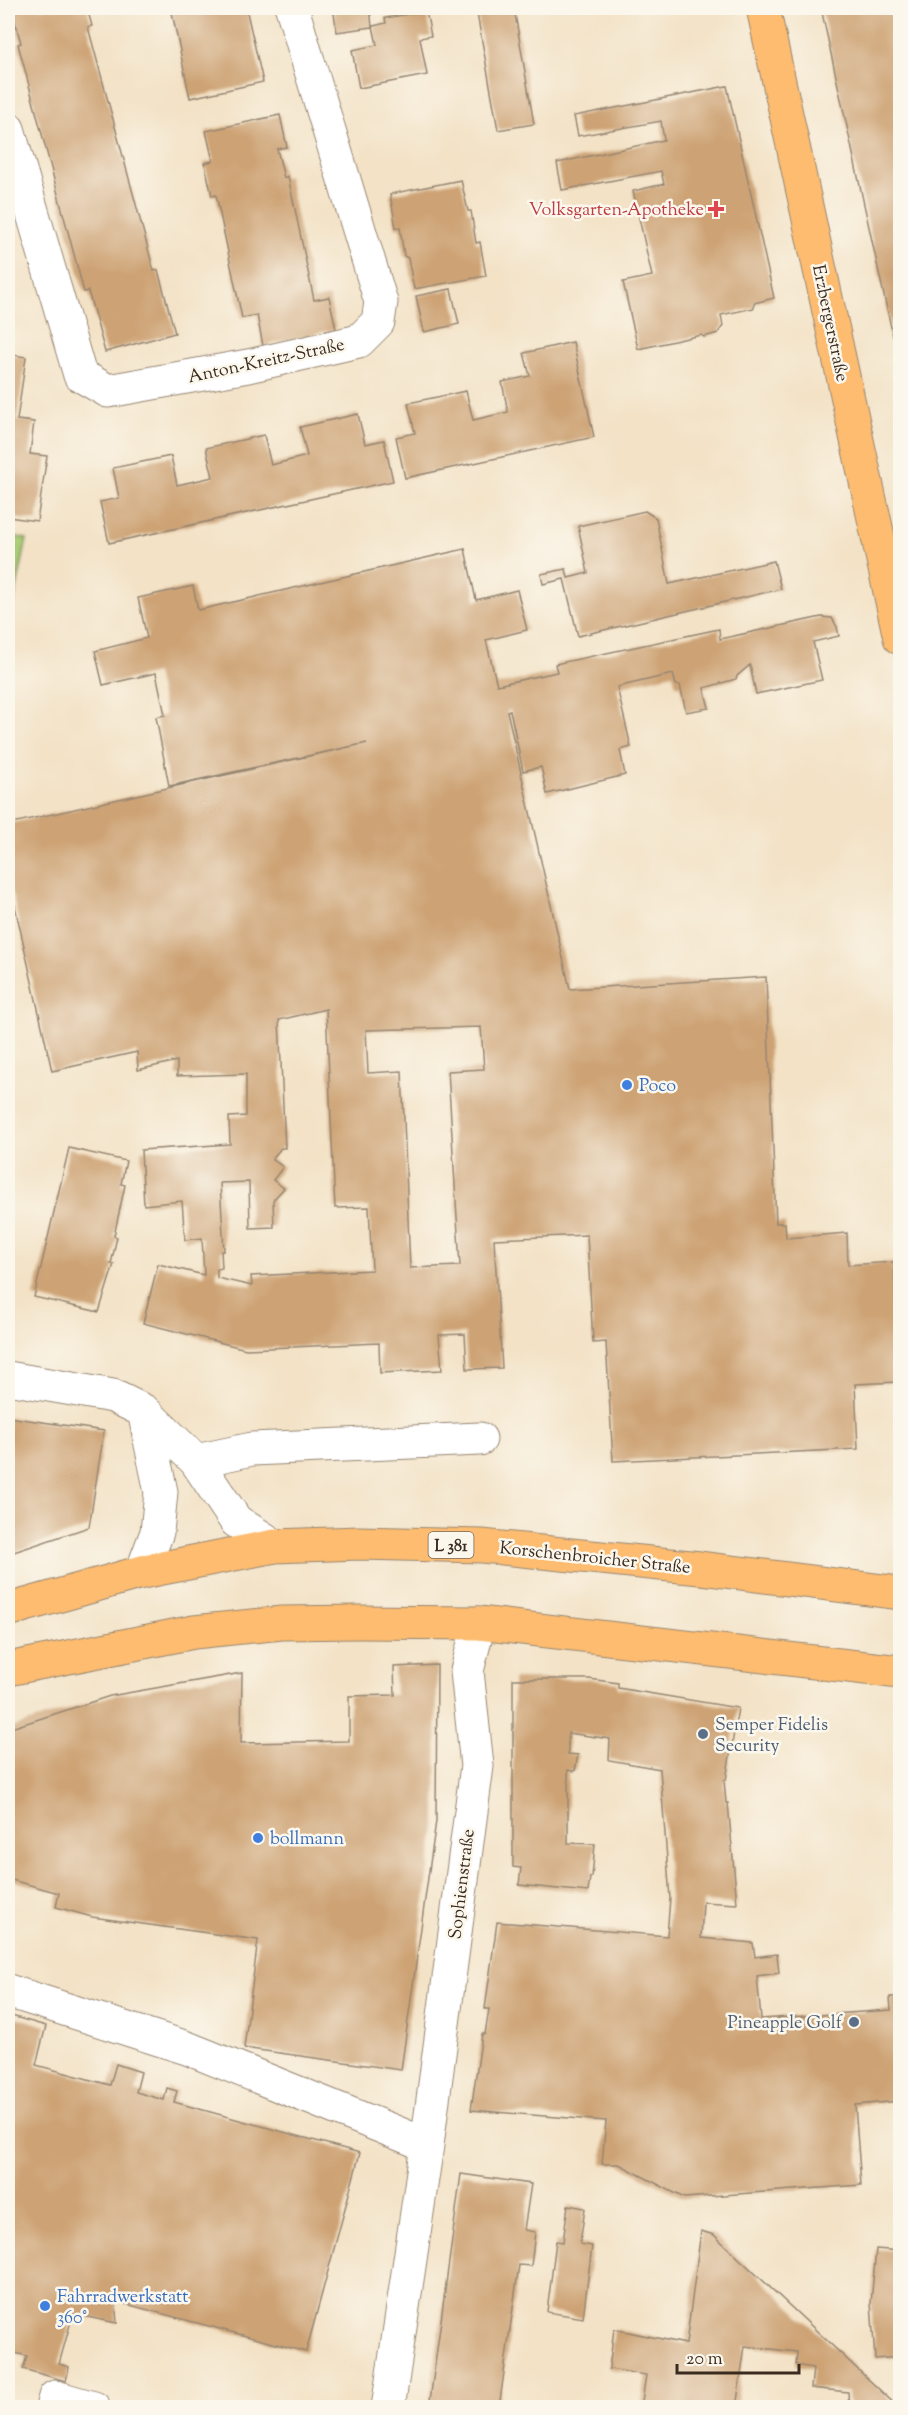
<svg xmlns="http://www.w3.org/2000/svg" width="908" height="2415" font-family="'Sorts Mill Goudy',serif">
<rect width="100%" height="100%" fill="#fbf7ec"/>
<filter id="ink" filterUnits="userSpaceOnUse"><feTurbulence type="fractalNoise" baseFrequency=".0167" numOctaves="2"/><feDisplacementMap in="SourceGraphic" scale="12" xChannelSelector="R" yChannelSelector="G"/><feConvolveMatrix kernelMatrix="1 2 1 2 8 2 1 2 1" color-interpolation-filters="sRGB"/></filter>
<filter id="wash" filterUnits="userSpaceOnUse"><feTurbulence type="fractalNoise" baseFrequency=".008" numOctaves="4" result="noise"/><feDisplacementMap in="SourceGraphic" scale="24" xChannelSelector="R" yChannelSelector="G"/><feGaussianBlur stdDeviation="1.35" result="paint"/><feColorMatrix in="noise" values="0 0 0 0 0 0 0 0 0 0 0 0 0 0 0 0 0 1.4 0 .05"/><feComposite in="paint" operator="in"/></filter>
<g filter="url(#wash)">
<rect width="100%" height="100%" fill="#f3e2c6"/>
<path fill="#a9cd77" stroke="#727c4a" stroke-width="1.5" d="M8,535l19,4 -17,81 -2,1z"/>
<g id="blocks">
<path fill="#cda374" fill-rule="evenodd" d="M11,8h76l5,18 -4,1 66,244 4,-1 17,63 -70,19 -17,-61 -4,1 -66,-248 3,-1z
M171,8h75l17,74 -73,16z
M333,8h37l2,19 -35,5z
M476,8h38l20,116 -36,6z
M821,8h79v356h-1z
M426,11l5,25 -11,2 7,37 -68,13 -7,-38 25,-5 -4,-19 13,-3 -1,-5z
M727,86l47,212 -20,5v5l-33,7 2,11 -5,7 -14,4 -3,-2 -63,14 -15,-67 29,-6 -19,-85 31,-7 -3,-13 -99,19 -5,-27 107,-23 -3,-19 -83,15 -4,-20z
M280,115l7,32 -10,2 7,29 4,-2 26,124 15,-3 7,32 -73,17 -6,-31 -15,3 -26,-123 -4,1 -7,-31 -1,-2 9,-2 -7,-30z
M461,180l7,31h3l5,32 4,-1 6,34 -72,13 -6,-31 -4,-2 -4,-29 -4,1 -6,-34z
M451,289l8,35 -35,8 -8,-36z
M573,342l21,95 -189,41 -9,-41 19,-4 -7,-30 58,-12 7,29 35,-8 -6,-30 28,-6 -6,-23z
M8,354l18,3 -9,63 17,2 -4,32 17,2 -10,65 -29,-4z
M358,414l7,30 19,-4 9,41 -284,62 -9,-41 19,-4 -6,-30 58,-12 6,29 36,-8 -7,-29 58,-13 7,30 36,-9 -7,-29z
M645,511l11,7 13,66 105,-23 7,28 -203,47 -14,-57 -21,5 -2,-10 25,-5 2,9 20,-5 -10,-47z
M465,549l11,51 41,-10 10,40 -41,10 11,45 60,-13 -2,-8 164,-35 1,10 101,-22 11,1 5,9 2,9 -26,6 9,38 -66,14 -6,-29 -13,11 -1,3 -32,9 5,20 -23,4 -6,-27h-4l-3,-11 -56,13 14,60 -11,3 5,25 -78,19 -6,-27 -18,4 -13,-61 -3,1 63,278 196,-12 10,246h9l1,15 61,-5 1,32 46,-3 5,120 -44,2 3,65 -245,12 -7,-119 -13,1 -6,-108 -93,4 8,129 -35,1 -2,-35 -26,1 3,35 -62,3 -1,-30 -133,6 -103,-26 15,-59 46,11 -2,-37 -17,2 -3,-39 -38,4 -3,-55 89,-6 -1,-27 17,-1v-42l-69,2v-15l-39,9 -1,-18 -85,19 -44,-196v-51l359,-81 -198,43 -13,-69 9,-2 -9,-42 -53,12 -8,-34 52,-13 -9,-40 55,-12 5,24zM326,1009l9,199 34,-1 3,63 -121,6 1,10 -35,-8v-9l5,-1 -1,-17h3l-4,-68 29,-1 1,46 24,-1 -1,-27 11,-12 -11,-8 10,-13 -11,-8 9,-11h4l-6,-128zM481,1027l3,42 -36,2 12,195 -50,2 -8,-197 -34,2 -2,-43z
M69,1148l57,13 -5,23 4,1 -11,51 3,1 -6,27h3l-15,48 -65,-15z
M8,1417l96,14 -15,96 -81,27z
M437,1665l-1,156 -35,249 -157,-22 14,-108 -166,-23 -36,-10 3,-14 -51,-14v-150l102,-33 132,-23 -1,70 108,-2v-45l46,-1 -1,-28z
M513,1679h76l29,4v5l120,20 -12,72h-2l2,23h2l9,101 -34,-2 -2,36 52,5 2,14 22,-3 2,19 -22,3 4,43 130,-9 -1,-13h10v104l-45,4 6,80 -177,13 -65,-34h-17l4,-43 -135,-11 11,-76h3l4,-25h-4l12,-87 170,14 3,-38 -10,-129 -51,-9 1,-21 -42,-6v21l10,1 -3,16 -7,-1v73l27,1 -3,33h-2l-2,15 -69,-7 2,-17 -8,-1z
M8,2015l38,11 -10,39 74,20 6,-21 25,8 -5,20 28,8 3,-12 10,3 -3,11 186,51 -54,199 -191,-51 2,22 -44,-9 -14,50 10,3 -3,14 -43,-12 4,-13 -19,-5z
M461,2174l70,10 -7,46 11,2 -4,34 -12,-1 -20,143h-70z
M568,2205l17,3 -5,36 12,2 -9,72 -36,-6 9,-71 7,1z
M701,2231l13,4 185,173h-50l-1,-16 -37,-4 2,-20 -17,-3 1,-13 -52,-6 -9,62h-95l5,-33 -37,-6 5,-40 72,15z
M876,2249l24,2v106l-25,2 -4,-56z"/>
</g>
</g>
<g filter="url(#ink)">
<use href="#blocks" fill-opacity="0" stroke="#978672" stroke-width="1.5"/>
<g fill="none" stroke-linecap="round" stroke-linejoin="round">
<defs>
<path id="minor" d="M8,129l72,246 28,16 140,-25 111,-25 19,-19 3,-20 -89,-294
M8,1378l105,18 31,15 52,50 40,60 39,25
M196,1461l56,-12 228,-10
M142,1572l15,-40 4,-40 -17,-81
M8,1991l179,57 240,97
M52,2408l3,-11 39,11
M388,2408l39,-263 50,-379 -10,-95 12,-48"/>
<path id="major" d="M763,8l137,630
M8,1610l134,-38 133,-26 84,-3 123,3 218,22 200,25
M8,1669l186,-37 88,-9 76,-1 121,1 421,49"/>
</defs>
<use href="#minor" stroke="#978672" stroke-width="35"/>
<use href="#major" stroke="#978672" stroke-width="35"/>
<use href="#minor" stroke="#fff" stroke-width="33"/>
<use href="#major" stroke="#fdbc6f" stroke-width="33"/>
</g>
</g>
<path fill="#e0444e" stroke="#fbf7ec" stroke-width="2" d="M713 200h6v6h6v6h-6v6h-6v-6h-6v-6h6z"/>
<g fill="#3f7fe0" stroke="#fbf7ec" stroke-width="2">
<circle cx="627" cy="1085" r="6"/>
<circle cx="258" cy="1838" r="6"/>
<circle cx="45" cy="2306" r="6"/>
</g>
<g fill="#5c6f8a" stroke="#fbf7ec" stroke-width="2">
<circle cx="703" cy="1734" r="6"/>
<circle cx="854" cy="2022" r="6"/>
</g>
<g text-anchor="middle" stroke-width="5" stroke-linejoin="round" paint-order="stroke">
<rect fill="#fbf7ec" stroke="#75685c" stroke-width="1.5" x="428.5" y="1532" width="45" height="26" rx="4.5"/>
<g font-size="16" font-weight="bold" fill="#3b2a1e">
<text x="451" y="1551">L 381</text>
</g>
<g font-size="18" fill="#be3a42" stroke="#fbf7ec" text-anchor="end">
<text x="704" y="215">Volksgarten-Apotheke</text>
</g>
<g font-size="18" fill="#3b2a1e" stroke="#fbf7ec">
<text transform="translate(831 323) rotate(78)" y="6">Erzbergerstraße</text>
<text transform="translate(266 360) rotate(-12)" y="6">Anton-Kreitz-Straße</text>
<text transform="translate(595 1557) rotate(6)" y="6">Korschenbroicher Straße</text>
<text transform="translate(461 1884) rotate(-83)" y="6">Sophienstraße</text>
</g>
<g font-size="18" fill="#366cbe" stroke="#fbf7ec" text-anchor="start">
<text x="639" y="1091">Poco</text>
<text x="270" y="1844">bollmann</text>
<text x="57" y="2302">Fahrradwerkstatt<tspan x="57" dy="21">360°</tspan></text>
</g>
<g font-size="18" fill="#4e5e75" stroke="#fbf7ec" text-anchor="start">
<text x="715" y="1730">Semper Fidelis<tspan x="715" dy="21">Security</tspan></text>
<text x="842" y="2028" text-anchor="end">Pineapple Golf</text>
</g>
</g>
<rect width="908" height="2415" fill="none" stroke="#fbf7ec" stroke-width="30"/>
<path d="M677 2364v9h122v-9" fill="none" stroke="#3b2a1e" stroke-width="3"/>
<text x="686" y="2364" font-size="18" fill="#3b2a1e" stroke="#fbf7ec" stroke-width="4.5" paint-order="stroke">20 m</text>
</svg>
